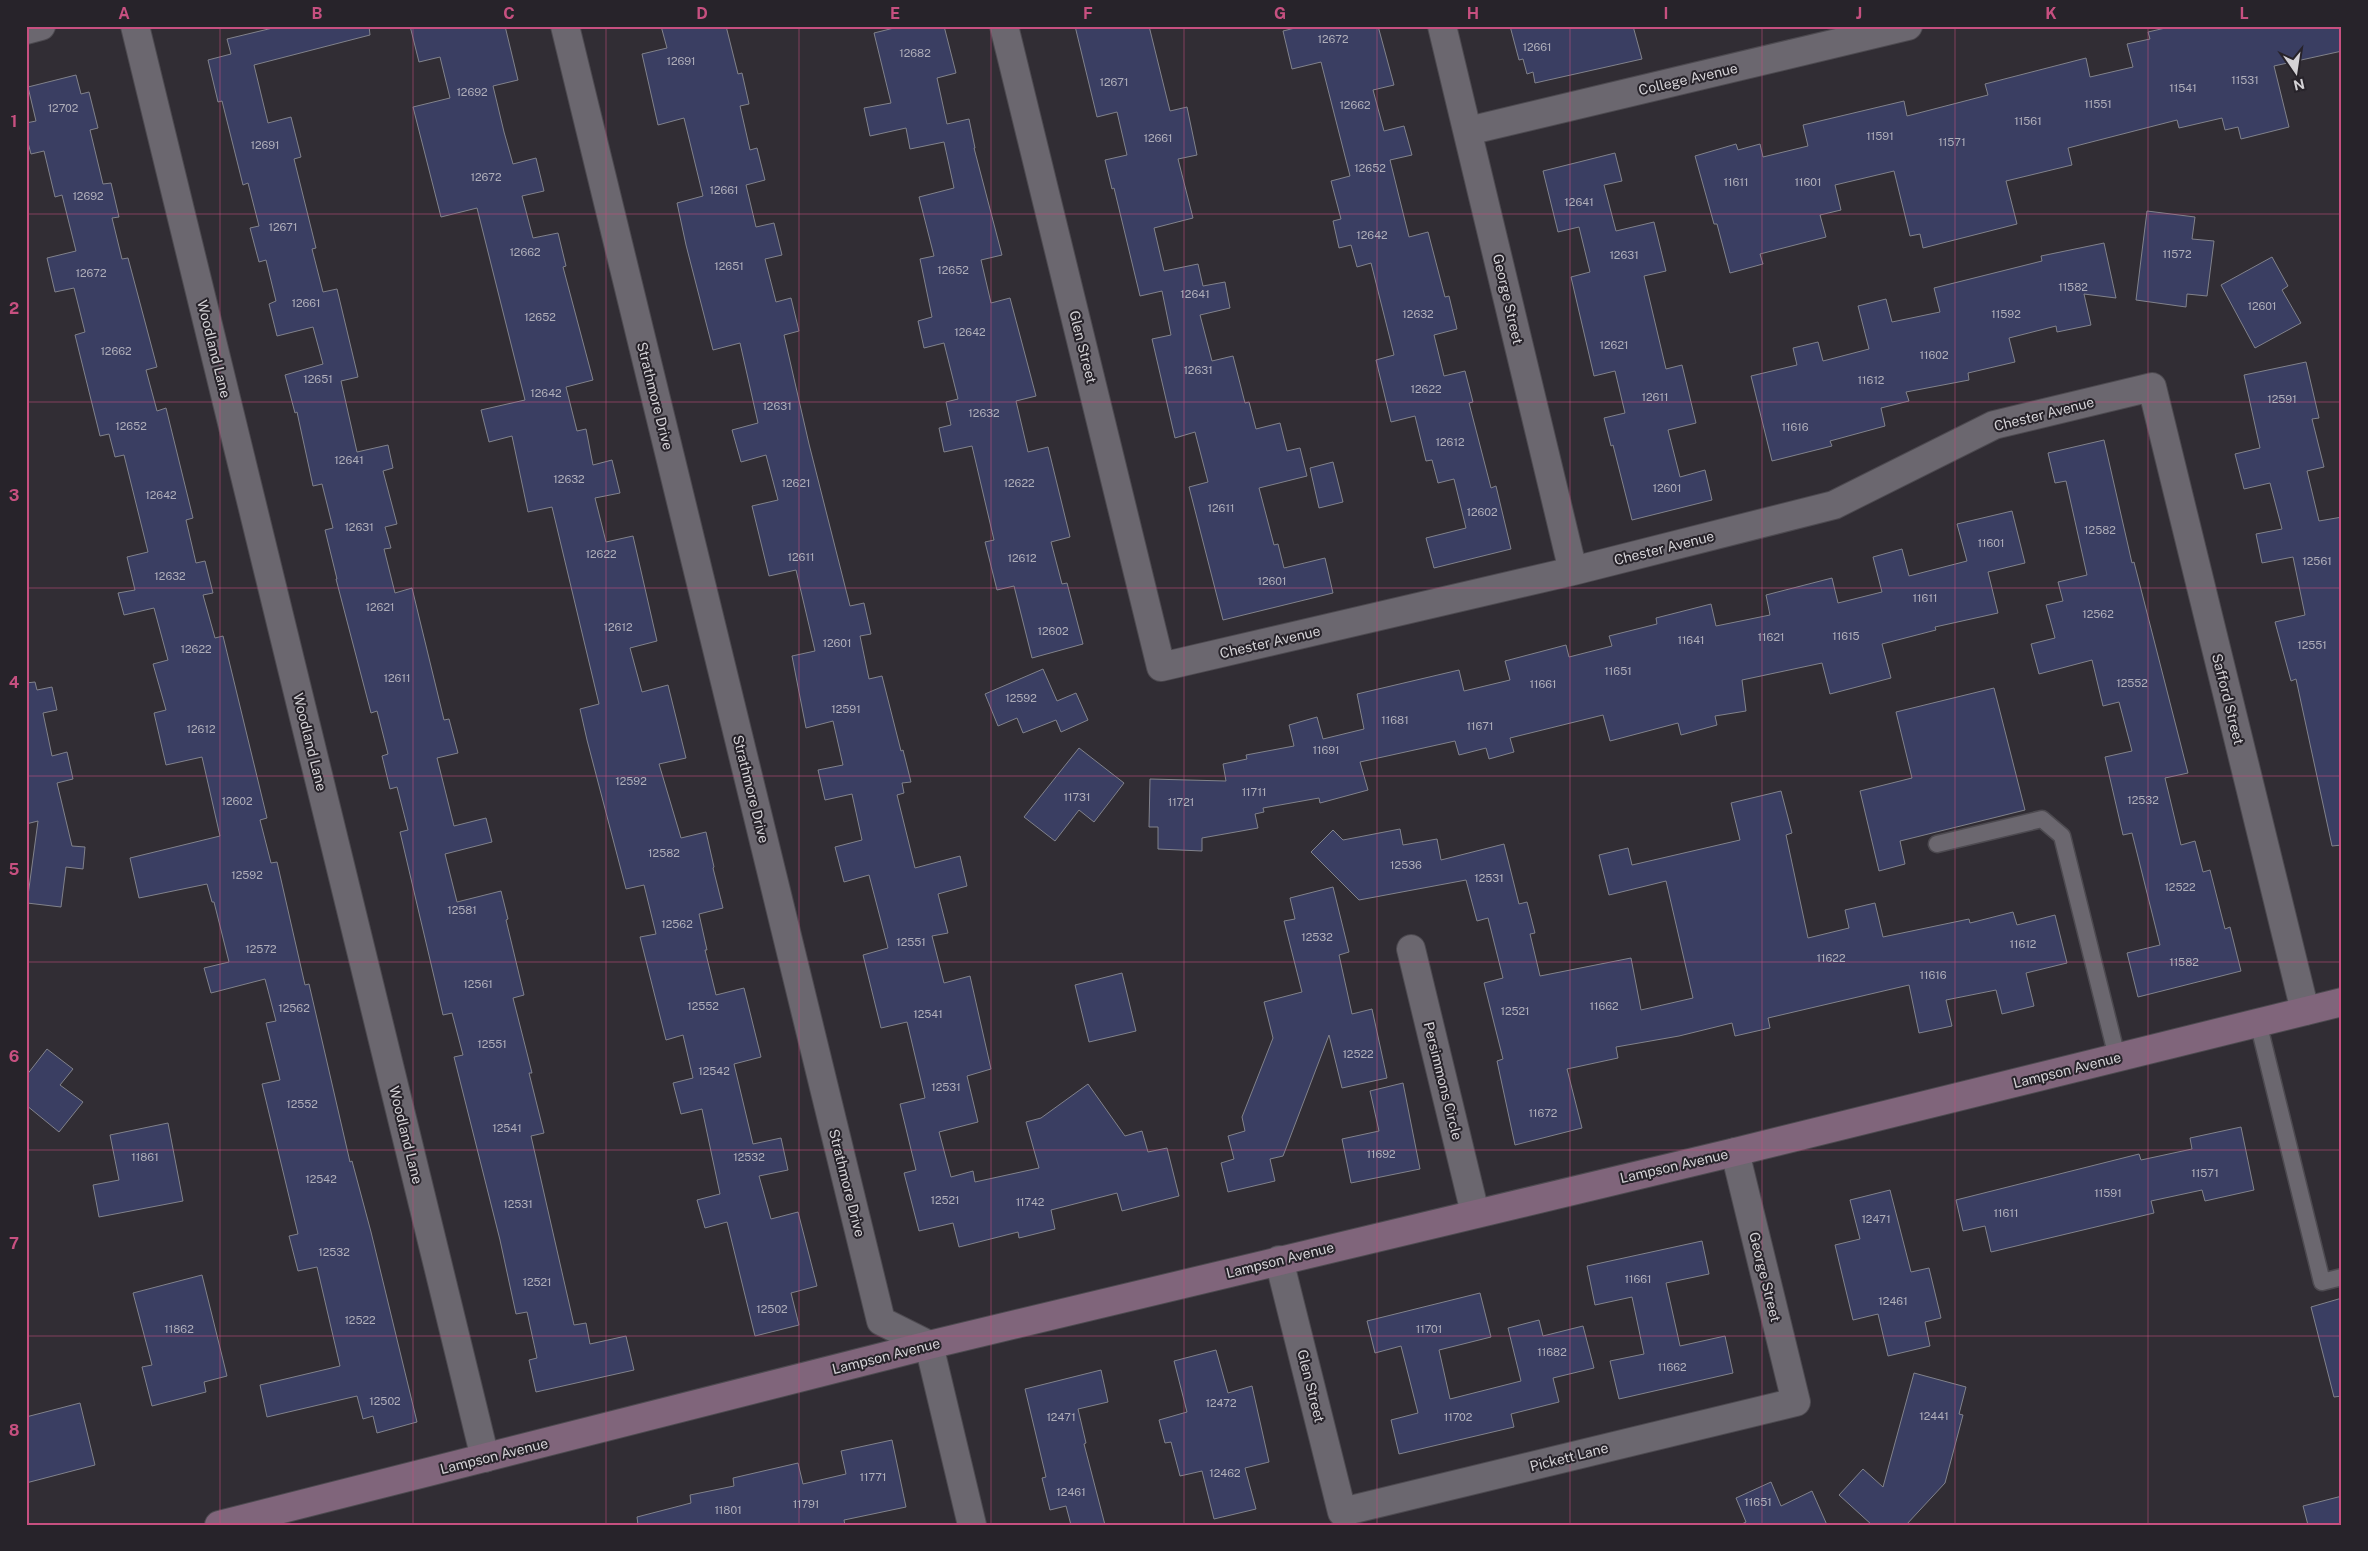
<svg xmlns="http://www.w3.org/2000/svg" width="2368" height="1551" font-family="'Public Sans',sans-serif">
<rect width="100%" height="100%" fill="#312d34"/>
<path fill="#3a3e62" stroke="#81828b" d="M281,26h88l1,9 -116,30 14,58 23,-6 10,40 -7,2 22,89 -4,1 11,43 14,-3 21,88 -17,4 16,71 31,-7 5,23 -10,3 14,53 -12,3 6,21 -7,1 11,44 17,-5 32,132 5,-1 9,34 -21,5 17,68 32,-8 6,24 -47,12 12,48 44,-11 7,28 -2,1 18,75 -11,3 19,75h-3l15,60 -13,3 43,189 12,-2 4,21 36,-8 8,34 -98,22 -7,-32 8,-2 -10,-46 -11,2 -16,-74 -46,-183 9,-2 -11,-42 -9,2 -43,-183 8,-2 -11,-43 -7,2 -8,-33 6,-2 -11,-43 -6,2 -35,-134h1l-12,-49 8,-2 -11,-44 -9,2 -16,-74 -2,1 -10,-38 38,-11 -10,-37 -36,9 -8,-32 7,-3 -10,-41 -7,2 -9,-34 9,-2 -11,-43 -5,2 -21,-84 -4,1 -10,-42 23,-6 -4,-15z
M410,26h95l13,54 -25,6 11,46 9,32 23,-6 8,33 -22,5 11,42 25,-5 8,33 -3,1 30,113 -27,7 11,44 9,-2 7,36 19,-5 8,33 -25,5 11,44 27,-6 24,105 -27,7 12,44 26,-7 18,73 -27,6 22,74 25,-6 8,35 -1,1 10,40 -24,6 8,36h-2l11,45 28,-7 17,69 -27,7 19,80 28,-6 7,32 -29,6 12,43 27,-7 19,74 -26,7 8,32 -44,11 -28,-114 -22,6 -8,-28 23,-6 -18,-85 -21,5 -8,-31 20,-5 -10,-43 -17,5 -26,-103 16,-3 -12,-49 -18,4 -39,-149 -7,-31 19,-5 -47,-197 -24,5 -16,-76 -23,6 -8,-32 44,-10 -48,-192 -36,9 -28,-110 37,-9 -10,-41 -21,5z
M661,26h65l12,48 4,-1 7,31 -9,2 10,44 7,-2 8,32 -19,5 10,42 18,-4 8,32 -17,4 11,43 15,-4 8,33 -15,4 25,109 41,162 14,-3 7,31 -11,2 9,43 13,-3 19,75 2,-1 8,32 -9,1 2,10 -7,2 18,73 45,-12 7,30 -29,8 10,39 -16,3 12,47 26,-7 21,93 -24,7 11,46 -39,10 12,45 22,-6 2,11 64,-14 -13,-46 15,-4 47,-34 37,52 17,-5 6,21 19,-4 12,48 -57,15 -5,-18 -66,17 4,19 -36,9 -1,-6 -59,15 -6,-24 -34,8 -15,-58 12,-3 -16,-66 25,-6 -18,-76 -26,6 -18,-73 25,-7 -19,-73 -25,7 -9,-35 27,-7 -10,-46 -27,6 -7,-30 25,-5 -10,-44 -27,7 -14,-72 23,-5 -19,-81 -27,6 -17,-70 26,-6 -12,-45 -25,7 -9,-32 26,-7 -18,-80 -27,7 -27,-105 -9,-42 26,-7 -19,-78 -26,7 -16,-71 25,-6z
M902,26h42l12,47 -19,5 10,46 22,-5 6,29h-1l28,107 -21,5 10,43 19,-5 26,98 -20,5 12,51 20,-5 22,90 -19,5 11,42 5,-1 16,61 -51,14 -18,-72 -17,4 -12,-48 9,-2 -22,-94 -28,6 -5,-24 12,-3 -5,-23 12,-3 -14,-56 -20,5 -6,-27 14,-4 -12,-58 14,-3 -15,-59 35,-9 -10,-46 -34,7 -4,-21 -36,8 -6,-28 27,-5 -17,-70z
M1075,26h74l21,85 17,-4 10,48 -19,4 15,59 -39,10 10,43 34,-7 5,22 22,-4 5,26 -30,7 12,46 21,-5 12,47 4,-1 7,27 24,-6 7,28 13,-3 7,28 -48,12 15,57 4,-1 6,24 41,-10 8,35 -110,27 -34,-133 19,-5 -13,-50 -20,6 -23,-99 19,-4 -9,-44 -22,5 -26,-108 -2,1 -7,-29 22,-5 -10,-43 -20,5z
M1303,26h75l16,59 -21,5 11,41 20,-5 8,29 -22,5 19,77 19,-5 17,65 4,-1 8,33 -23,6 10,41 21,-5 8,31 -4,1 22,85 5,-2 15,63 -77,19 -8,-30 40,-10 -12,-49 -16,4 -6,-23 -6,1 -11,-45 -24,6 -15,-62 18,-5 -23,-92 -14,4 -6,-22 -12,3 -6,-27 8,-2 -10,-38 19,-5 -29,-114 -29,7 -9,-38z
M1510,26h123l9,33 -107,24 -2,-11 -6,2 -4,-15 -4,1z
M2174,26h168v25l-68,15 15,61 -48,12 -3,-12 -13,3 -3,-12 -43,10 -2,-8 -109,28 4,17 -66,16 11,43 -94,24 -3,-14 -10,2 -16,-65 -59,14 6,25 -21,5 6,22 -66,17 3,10 -33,9 -13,-49h-3l-19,-68 41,-12 2,6 22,-6 3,13 45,-11 -5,-21 101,-24 3,15 81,-21 -3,-11 101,-26 4,19 43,-10 -6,-23 23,-5 -2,-7z
M76,75l5,19 8,-2 9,36 -8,2 13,54 8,-1 8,34 -7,1 10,41 6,-1 29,109 -11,3 11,41 9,-3 27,110 -7,2 10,43 9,-2 8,32 -10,2 12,43 8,-2 44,182 -7,2 11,43 6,-1 28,123 4,-1 41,178 2,-1 19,71 46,190 -40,11 -4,-17 -10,3 -6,-23 -90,21 -7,-32 80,-19 -23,-99 -19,4 -9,-35 9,-2 -36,-150 18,-4 -14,-57 10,-2 -11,-42 -54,14 -7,-25 25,-6 -15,-60h-2l-5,-18 -68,14 -9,-40 90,-22 -18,-79 -36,8 -12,-52 12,-3 -13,-46 15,-4 -14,-52 -30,7 -6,-22 17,-3 -8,-33 21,-5 -24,-97 -9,2 -6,-23 -9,2 -25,-101 10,-3 -11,-44 -19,4 -8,-34 29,-7 -14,-56 -7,2 -11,-46 -13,3 -5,-19v-12l10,-2 -8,-34z
M1615,153l7,28 -18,4 12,46 38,-9 12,49 -22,5 22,93 16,-4 14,58 -28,7 12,47 25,-7 7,30 -80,20 -19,-75 -2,1 -7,-28 21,-5 -10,-42 -21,5 -23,-99 19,-5 -11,-45 -21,5 -15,-61z
M2147,211l48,6 -3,22 22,2 -7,55 -20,-2 -1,13 -50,-7z
M2104,243l12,55 -32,-4 7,31 -34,7 -1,-6 -47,12 6,24 -47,11 1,7 -63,12 3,9 -28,7 4,18 -55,15 2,5 -60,15 -21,-85 46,-11 -4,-17 25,-6 5,19 46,-12 -11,-43 28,-7 6,23 48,-10 -6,-24 108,-27 -1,-5z
M2272,257l16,29 -6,4 19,33 -46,25 -34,-63z
M2306,362l13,56 -7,1 12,48 -17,4 12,50 23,-4v328l-10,1 -36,-167 -5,2 -16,-59 30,-7 -12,-58 -31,6 -6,-29 26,-5 -12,-46 -26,6 -9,-35 25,-6 -16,-73z
M2104,440l28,123 2,-1 54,211 -23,5 16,67 14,-4 8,31 7,-2 15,59 5,-2 11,44 -103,26 -11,-44 33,-8 -28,-112 -9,2 -18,-78 27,-6 -13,-49 -16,4 -11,-46 -53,14 -8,-30 24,-6 -9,-33 17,-4 -5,-19 29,-7 -21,-94 -11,2 -7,-30z
M1333,462l10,40 -24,6 -9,-40z
M2012,511l13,52 -37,9 10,41 -63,14 1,3 -54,14 9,34 -61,16 -8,-31 -80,17 4,31 -31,5 2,9 -36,10 -3,-12 -68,18 -7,-26 -93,23 4,14 -25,7 -3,-11 -27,7 -4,-14 -95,21 8,28 -48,13 -1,-5 -56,10 1,4 -9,2 3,14 -56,10v13l-44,-2v-22h-9l1,-48 76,2 -3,-17 24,-5 -1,-4 48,-9 -5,-21 28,-8 6,22 41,-10 -7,-35 102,-24 5,21 46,-11 -5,-19 61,-16 3,12 43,-11 -3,-10 48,-12 -1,-6 55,-14 5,22 54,-11 -4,-20 66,-17 6,25 44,-11 -9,-35 29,-8 7,27 58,-15 -10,-37z
M1043,669l14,32 19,-8 12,27 -27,12 -5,-12 -33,13 -6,-15 -19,8 -13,-32z
M35,682l2,8 15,-3 5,23 -14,3 9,43 15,-4 6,27 -16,4 15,63 13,1 -2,22 -17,-2 -5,40 -34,-4 11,-82 -12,3v-141z
M1994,688l31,122 -125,31 5,23 -26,7 -19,-80 52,-13 -16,-66z
M1079,748l45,35 -30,39 -15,-12 -24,31 -31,-24z
M1781,791l11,42 -6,2 22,103 41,-10 -4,-18 30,-7 8,34 86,-18 1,4 43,-11 4,13 38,-10 12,48 -41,10 8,33 -32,8 -6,-24 -50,10 6,26 -33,7 -10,-48 -141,33 2,10 -35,8 -3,-13 -53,13 -63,11 2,11 -51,11 15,59 -67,17 -18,-84 6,-2 -19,-76 19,-5 -15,-60 -11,3 -11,-41 -107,20 -48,-48 22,-22 10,10 57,-11 3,16 34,-6 4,21 63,-16 15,60 8,-2 8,31 -5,1 10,42 91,-18 10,52 52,-12 -27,-117 -57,14 -10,-40 29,-7 4,17 108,-25 -9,-37z
M1333,887l16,65 -10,3 13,59 20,-5 15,69 -45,10 -13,-53 -46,121 -13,3 5,22 -47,11 -7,-29 13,-4 -6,-23 17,-5 -3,-14 31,-79 -9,-36 38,-10 -18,-71 11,-2 -5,-21z
M1122,973l14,58 -47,11 -14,-57z
M47,1049l26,20 -13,16 23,17 -24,30 -33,-27v-29z
M1403,1083l17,86 -69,14 -9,-44 37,-8 -9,-40z
M168,1123l15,78 -84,16 -6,-32 26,-5 -9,-45z
M2241,1127l13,63 -49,11 -3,-11 -51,11 3,12 -163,39 -6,-26 -22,5 -7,-31 183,-46 2,6 51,-11 -2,-11z
M1890,1190l21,82 18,-4 12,50 -16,4 5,24 -42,10 -10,-42 -25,6 -18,-75 25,-6 -10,-39z
M1702,1241l7,33 -43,9 14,63 45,-10 8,37 -114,26 -9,-38 34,-7 -12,-57 -37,8 -8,-39z
M202,1275l25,101 -23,6 2,10 -54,14 -10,-39 10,-2 -19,-72z
M1480,1293l11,44 -52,13 11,49 71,-18 -13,-53 31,-8 4,16 40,-10 11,42 -41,10 6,24 -48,12 3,13 -115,27 -8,-34 27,-7 -17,-67 -26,7 -8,-32z
M2342,1298v98l-8,1 -23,-90z
M1216,1350l12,43 24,-7 17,76 -24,6 11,41 -42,10 -12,-48 -22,5 -9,-34 -6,1 -6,-23 28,-8 -13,-51z
M1101,1370l7,32 -30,7 8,34 -2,1 21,81h-34l-5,-19 -16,4 -8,-32 4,-1 -21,-88z
M1914,1373l52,14 -7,27 4,1 -18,68 -39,42h-34l-33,-30 24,-26 20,18z
M80,1403l15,62 -69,18v-66z
M892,1440l14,67 -62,13 1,5h-207l-1,-8 54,-14 -1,-8 44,-9 -1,-8 65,-15 5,21 43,-10 -5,-23z
M1771,1482l10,24 31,-15 15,34h-87l6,-3 -10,-24z
M2342,1496v29h-34l-5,-19z"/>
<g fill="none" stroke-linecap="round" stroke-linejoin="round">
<defs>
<path id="lane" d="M1937,844l105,-25 20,17 55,221
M2258,1022l64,260 20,-5"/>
<path id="street" d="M135,26l350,1432
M565,26l316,1295 48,24 43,180
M1004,26l157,641 412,-96 261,-66 160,-80 158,-38 153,624
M1442,26l131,545
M26,30l15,-4
M1468,131l440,-105
M1411,949l64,264
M1279,1260l63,252 454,-110 -61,-250"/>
<path id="secondary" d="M219,1525l710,-180 806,-193 607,-150"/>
</defs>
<use href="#lane" stroke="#4d4a50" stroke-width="19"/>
<use href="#street" stroke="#4d4a50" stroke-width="30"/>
<use href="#secondary" stroke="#4d4a50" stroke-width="30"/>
<use href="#lane" stroke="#6b676f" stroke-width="16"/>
<use href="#street" stroke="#6b676f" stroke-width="28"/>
<use href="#secondary" stroke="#80657b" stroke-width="28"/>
</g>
<path fill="none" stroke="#c75080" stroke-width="1" stroke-opacity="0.55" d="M220,26v1499M413,26v1499M606,26v1499M799,26v1499M991,26v1499M1184,26v1499M1377,26v1499M1570,26v1499M1762,26v1499M1955,26v1499M2148,26v1499M26,214h2316M26,402h2316M26,588h2316M26,776h2316M26,962h2316M26,1150h2316M26,1336h2316"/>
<g text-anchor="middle" stroke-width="4" stroke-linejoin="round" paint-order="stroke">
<g font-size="11" fill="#aeadb9">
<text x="1333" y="43">12672</text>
<text x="1537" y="51">12661</text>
<text x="915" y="57">12682</text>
<text x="681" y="65">12691</text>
<text x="2245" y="84">11531</text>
<text x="1114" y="86">12671</text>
<text x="2183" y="92">11541</text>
<text x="472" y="96">12692</text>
<text x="2098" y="108">11551</text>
<text x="1355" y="109">12662</text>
<text x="63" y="112">12702</text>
<text x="2028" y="125">11561</text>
<text x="1880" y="140">11591</text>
<text x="1158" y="142">12661</text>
<text x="1952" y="146">11571</text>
<text x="265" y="149">12691</text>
<text x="1370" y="172">12652</text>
<text x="486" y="181">12672</text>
<text x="1736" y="186">11611</text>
<text x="1808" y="186">11601</text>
<text x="724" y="194">12661</text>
<text x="88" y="200">12692</text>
<text x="1579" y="206">12641</text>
<text x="283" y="231">12671</text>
<text x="1372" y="239">12642</text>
<text x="525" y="256">12662</text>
<text x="2177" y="258">11572</text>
<text x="1624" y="259">12631</text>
<text x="729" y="270">12651</text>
<text x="953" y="274">12652</text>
<text x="91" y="277">12672</text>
<text x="2073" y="291">11582</text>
<text x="1195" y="298">12641</text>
<text x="306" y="307">12661</text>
<text x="2262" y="310">12601</text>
<text x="1418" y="318">12632</text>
<text x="2006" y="318">11592</text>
<text x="540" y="321">12652</text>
<text x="970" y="336">12642</text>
<text x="1614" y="349">12621</text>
<text x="116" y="355">12662</text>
<text x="1934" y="359">11602</text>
<text x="1198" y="374">12631</text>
<text x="318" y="383">12651</text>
<text x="1871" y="384">11612</text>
<text x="1426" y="393">12622</text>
<text x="546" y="397">12642</text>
<text x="1655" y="401">12611</text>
<text x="2282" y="403">12591</text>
<text x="777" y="410">12631</text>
<text x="984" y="417">12632</text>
<text x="131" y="430">12652</text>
<text x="1795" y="431">11616</text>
<text x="1450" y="446">12612</text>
<text x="349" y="464">12641</text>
<text x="569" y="483">12632</text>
<text x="796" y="487">12621</text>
<text x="1019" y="487">12622</text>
<text x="1667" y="492">12601</text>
<text x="161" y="499">12642</text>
<text x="1221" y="512">12611</text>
<text x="1482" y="516">12602</text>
<text x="359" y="531">12631</text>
<text x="2100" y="534">12582</text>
<text x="1991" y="547">11601</text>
<text x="601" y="558">12622</text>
<text x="801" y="561">12611</text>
<text x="1022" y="562">12612</text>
<text x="2317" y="565">12561</text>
<text x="170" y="580">12632</text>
<text x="1272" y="585">12601</text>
<text x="1925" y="602">11611</text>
<text x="380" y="611">12621</text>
<text x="2098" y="618">12562</text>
<text x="618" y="631">12612</text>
<text x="1053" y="635">12602</text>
<text x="1846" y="640">11615</text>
<text x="1771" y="641">11621</text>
<text x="1691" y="644">11641</text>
<text x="837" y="647">12601</text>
<text x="2312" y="649">12551</text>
<text x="196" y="653">12622</text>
<text x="1618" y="675">11651</text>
<text x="397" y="682">12611</text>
<text x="2132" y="687">12552</text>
<text x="1543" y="688">11661</text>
<text x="1021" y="702">12592</text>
<text x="846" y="713">12591</text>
<text x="1395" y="724">11681</text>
<text x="1480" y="730">11671</text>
<text x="201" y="733">12612</text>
<text x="1326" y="754">11691</text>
<text x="631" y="785">12592</text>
<text x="1254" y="796">11711</text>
<text x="1077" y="801">11731</text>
<text x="2143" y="804">12532</text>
<text x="237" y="805">12602</text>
<text x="1181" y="806">11721</text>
<text x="664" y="857">12582</text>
<text x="1406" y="869">12536</text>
<text x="247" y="879">12592</text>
<text x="1489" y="882">12531</text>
<text x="2180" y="891">12522</text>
<text x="462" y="914">12581</text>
<text x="677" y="928">12562</text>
<text x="1317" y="941">12532</text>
<text x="911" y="946">12551</text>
<text x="2023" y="948">11612</text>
<text x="261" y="953">12572</text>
<text x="1831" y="962">11622</text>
<text x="2184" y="966">11582</text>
<text x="1933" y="979">11616</text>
<text x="478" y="988">12561</text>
<text x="703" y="1010">12552</text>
<text x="1604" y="1010">11662</text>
<text x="294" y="1012">12562</text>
<text x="1515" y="1015">12521</text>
<text x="928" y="1018">12541</text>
<text x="492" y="1048">12551</text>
<text x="1358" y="1058">12522</text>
<text x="714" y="1075">12542</text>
<text x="946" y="1091">12531</text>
<text x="302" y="1108">12552</text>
<text x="1543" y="1117">11672</text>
<text x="507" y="1132">12541</text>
<text x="1381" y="1158">11692</text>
<text x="145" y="1161">11861</text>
<text x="749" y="1161">12532</text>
<text x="2205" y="1177">11571</text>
<text x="321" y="1183">12542</text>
<text x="2108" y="1197">11591</text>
<text x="945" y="1204">12521</text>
<text x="1030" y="1206">11742</text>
<text x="518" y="1208">12531</text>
<text x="2006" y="1217">11611</text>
<text x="1876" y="1223">12471</text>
<text x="334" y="1256">12532</text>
<text x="1638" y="1283">11661</text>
<text x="537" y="1286">12521</text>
<text x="1893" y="1305">12461</text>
<text x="772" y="1313">12502</text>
<text x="360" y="1324">12522</text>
<text x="179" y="1333">11862</text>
<text x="1429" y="1333">11701</text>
<text x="1552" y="1356">11682</text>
<text x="1672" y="1371">11662</text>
<text x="385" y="1405">12502</text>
<text x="1221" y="1407">12472</text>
<text x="1934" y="1420">12441</text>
<text x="1061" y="1421">12471</text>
<text x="1458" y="1421">11702</text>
<text x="1225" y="1477">12462</text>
<text x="873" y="1481">11771</text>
<text x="1071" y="1496">12461</text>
<text x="1758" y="1506">11651</text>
<text x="806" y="1508">11791</text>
<text x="728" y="1514">11801</text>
</g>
<g font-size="14" fill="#d4d2d6" stroke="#27232a">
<text transform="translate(1688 79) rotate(-13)" y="5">College Avenue</text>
<text transform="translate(1508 299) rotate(77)" y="5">George Street</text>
<text transform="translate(1083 347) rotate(76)" y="5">Glen Street</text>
<text transform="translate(214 349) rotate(76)" y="5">Woodland Lane</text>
<text transform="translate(655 396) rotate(76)" y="5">Strathmore Drive</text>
<text transform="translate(2044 414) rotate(-14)" y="5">Chester Avenue</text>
<text transform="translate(1664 548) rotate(-14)" y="5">Chester Avenue</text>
<text transform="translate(1270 642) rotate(-13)" y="5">Chester Avenue</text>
<text transform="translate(2228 699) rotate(76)" y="5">Safford Street</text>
<text transform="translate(310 742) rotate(76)" y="5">Woodland Lane</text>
<text transform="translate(751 789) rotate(76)" y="5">Strathmore Drive</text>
<text transform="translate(2067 1070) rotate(-14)" y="5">Lampson Avenue</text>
<text transform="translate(1443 1081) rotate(76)" y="5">Persimmons Circle</text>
<text transform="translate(406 1135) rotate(76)" y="5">Woodland Lane</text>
<text transform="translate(1674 1166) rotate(-13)" y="5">Lampson Avenue</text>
<text transform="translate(847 1183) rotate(76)" y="5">Strathmore Drive</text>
<text transform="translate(1280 1260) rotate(-14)" y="5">Lampson Avenue</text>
<text transform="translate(1765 1277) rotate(76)" y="5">George Street</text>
<text transform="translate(886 1356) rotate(-14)" y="5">Lampson Avenue</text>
<text transform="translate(1311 1386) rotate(76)" y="5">Glen Street</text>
<text transform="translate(494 1456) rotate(-14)" y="5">Lampson Avenue</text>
<text transform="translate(1569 1457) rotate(-14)" y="5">Pickett Lane</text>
</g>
</g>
<rect width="2368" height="1551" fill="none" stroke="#27232a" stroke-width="55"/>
<g transform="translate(2296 72) rotate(167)" stroke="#27232a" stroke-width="4" paint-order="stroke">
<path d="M0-4L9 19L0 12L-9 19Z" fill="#d4d2d6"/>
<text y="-8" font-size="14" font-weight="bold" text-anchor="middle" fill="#d4d2d6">N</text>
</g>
<rect x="28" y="28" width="2312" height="1496" fill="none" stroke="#c75080" stroke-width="2"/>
<g font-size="16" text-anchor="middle" font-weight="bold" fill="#c75080">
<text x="124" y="19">A</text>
<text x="317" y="19">B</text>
<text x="509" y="19">C</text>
<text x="702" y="19">D</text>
<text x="895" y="19">E</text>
<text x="1088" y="19">F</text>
<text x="1280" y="19">G</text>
<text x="1473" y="19">H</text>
<text x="1666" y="19">I</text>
<text x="1859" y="19">J</text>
<text x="2051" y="19">K</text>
<text x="2244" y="19">L</text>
<text x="14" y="127">1</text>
<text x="14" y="314">2</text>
<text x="14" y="501">3</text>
<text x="14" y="688">4</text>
<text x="14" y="875">5</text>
<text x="14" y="1062">6</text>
<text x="14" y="1249">7</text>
<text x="14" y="1436">8</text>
</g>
</svg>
